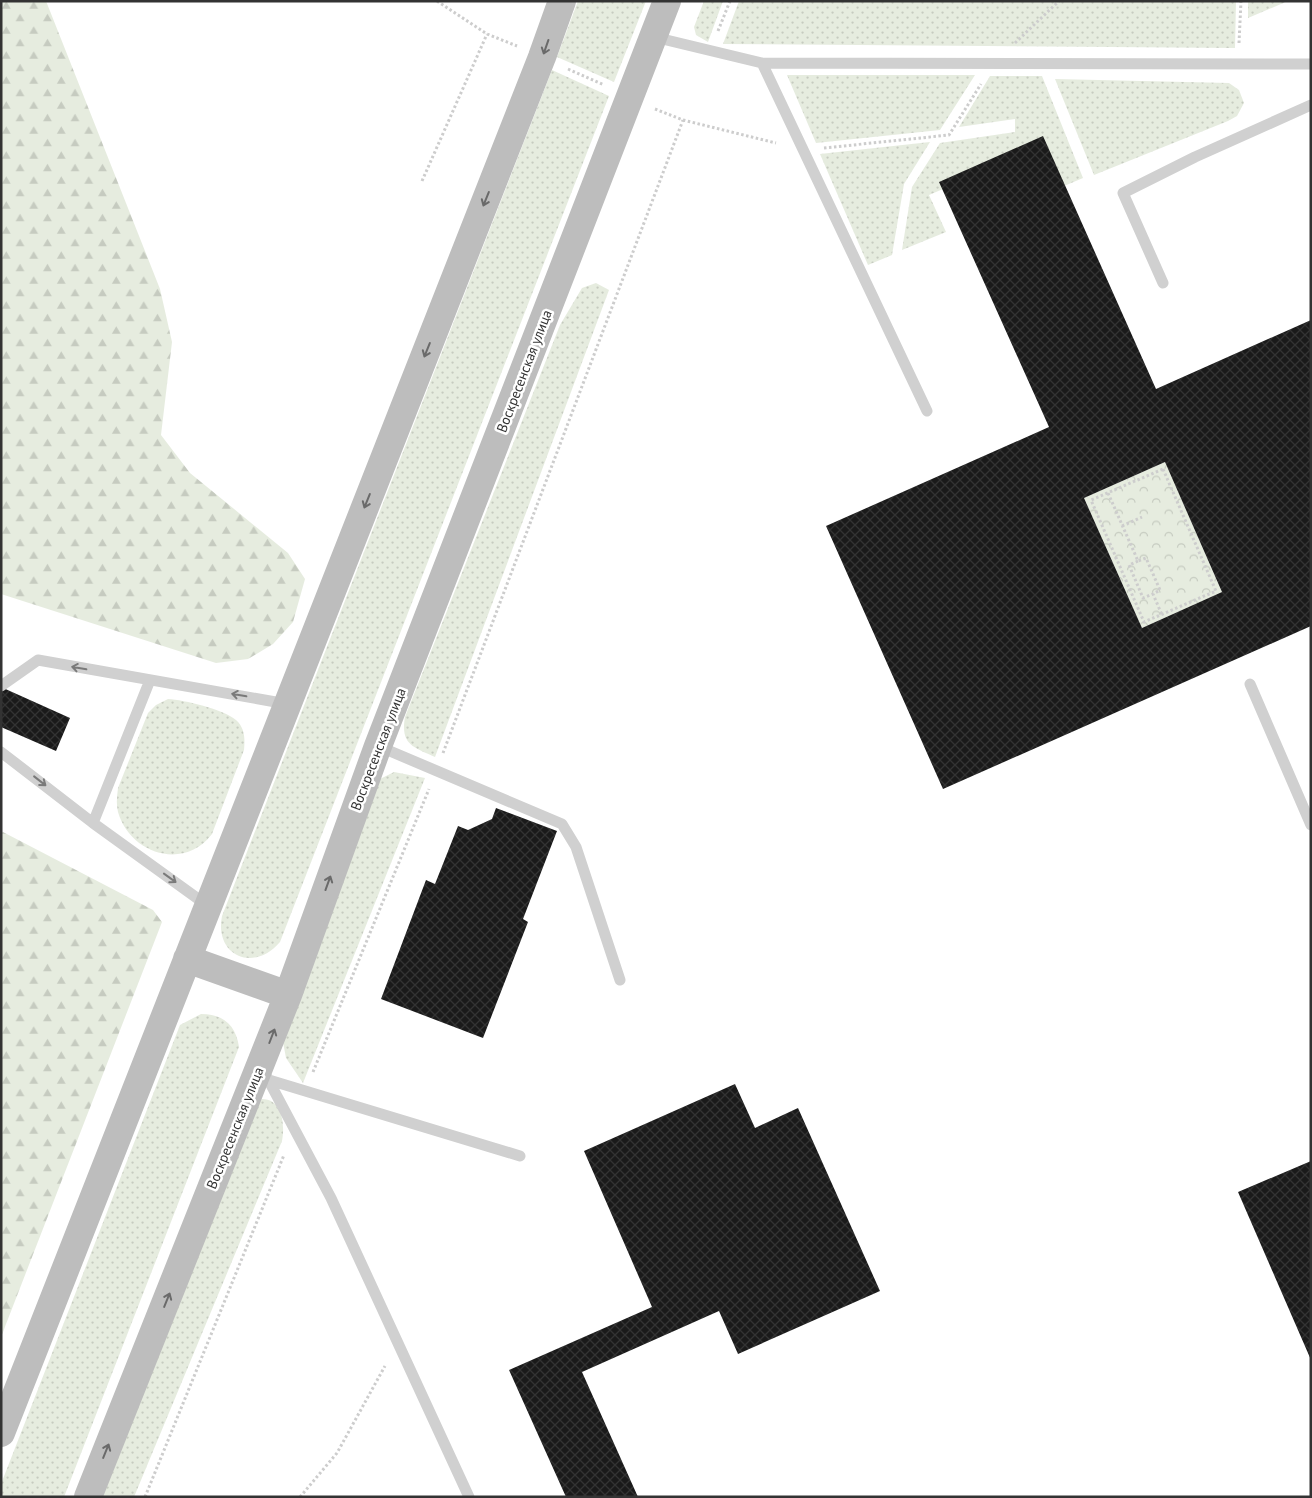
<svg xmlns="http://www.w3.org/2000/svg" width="1312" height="1498" font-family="'PT Sans',sans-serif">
<defs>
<pattern id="grass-dots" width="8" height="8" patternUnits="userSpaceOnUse" patternTransform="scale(1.25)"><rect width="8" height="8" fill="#e6ecdf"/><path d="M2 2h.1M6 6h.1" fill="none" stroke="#c6cbc0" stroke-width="1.8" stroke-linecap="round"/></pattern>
<pattern id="forest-firs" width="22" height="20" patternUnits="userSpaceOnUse" patternTransform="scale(1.25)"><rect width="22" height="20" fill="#e6ecdf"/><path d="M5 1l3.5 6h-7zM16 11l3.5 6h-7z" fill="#c6cbc0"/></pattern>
<pattern id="park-crowns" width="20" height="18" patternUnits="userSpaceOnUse" patternTransform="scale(1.25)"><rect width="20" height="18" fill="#e6ecdf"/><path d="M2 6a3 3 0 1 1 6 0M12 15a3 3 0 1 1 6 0" fill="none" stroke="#c6cbc0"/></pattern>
<pattern id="building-cross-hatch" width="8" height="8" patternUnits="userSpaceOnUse" patternTransform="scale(1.25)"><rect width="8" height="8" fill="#1a1a1a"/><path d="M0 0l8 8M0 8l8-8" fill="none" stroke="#333"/></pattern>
</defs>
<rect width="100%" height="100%" fill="#fff"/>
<path fill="url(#grass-dots)" d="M578,1h68l-32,81 -57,-25z
M704,1h19l-15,41 -12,-7 -2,-8z
M739,1h497l-1,47 -512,-4z
M1248,1h40l-40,17z
M552,70l57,26 -329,846c-26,31 -66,14 -58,-26z
M787,75h188l-35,55 -124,13z
M990,76h52l41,102 -33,14 -18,-41 -103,44 17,37 -44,18 10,-63 28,-44 75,-11v-13l-56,8z
M1055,79l174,4 10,7 5,13 -7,13 -9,5 -134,54z
M930,142l-26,42 -12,71 -24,10 -48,-111z
M596,283l13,7 -174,467c-21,-10 -35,-12 -30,-40l155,-392 22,-37z
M168,699c16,1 55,10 68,21 9,8 9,19 8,30l-32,84c-28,37 -82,20 -94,-22 -2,-8 -1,-16 0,-24l30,-75 8,-8z
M394,772l31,6 -122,305 -17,-25 -3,-16 97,-263z
M201,1014c22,0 35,11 38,33l-175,450h-63v-13l179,-459z
M262,1099c21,0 23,27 20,42l-148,356h-32l156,-395z"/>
<path fill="url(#forest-firs)" d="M1,1h45l114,288 12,53 -11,93 29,38 98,80 17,26 -12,43 -20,22 -25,15 -32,4 -215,-69z
M1,831l152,79 9,12 -161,415z"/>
<path fill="url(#park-crowns)" d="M1165,462l57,130 -80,36 -58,-130z"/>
<path fill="url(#building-cross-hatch)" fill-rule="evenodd" d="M1043,136l113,253 155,-69v306l-368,163 -117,-263 223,-99 -110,-245zM1165,462l57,130 -80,36 -58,-130z
M1,687l69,31 -14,33 -55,-24z
M496,808l61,23 -34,88 5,3 -45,116 -102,-39 45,-119 9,4 23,-58 10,4 24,-11z
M735,1084l20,44 43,-20 82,183 -142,63 -19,-43 -137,61 56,125h-72l-57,-127 143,-63 -68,-156z
M1311,1161v199l-73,-168z"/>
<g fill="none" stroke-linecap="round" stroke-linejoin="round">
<path stroke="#cdcdcd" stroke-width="3" stroke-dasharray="2.5 2.5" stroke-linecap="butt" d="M437,1l50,33 30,12
M718,31l12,-30
M1015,43l44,-42
M1239,43l2,-42
M568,69l36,16
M655,109l28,11 93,23
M824,148l125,-13 32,-51
M422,181l65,-147
M1163,469l53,122 -72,31 -53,-122z
M1108,493l30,68 8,-3 14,32 -7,4 9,21
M1122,526l20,-9
M1138,561l-9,4 14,33 10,-4
M443,753l240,-633
M313,1072l116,-283
M145,1497l139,-342
M300,1497l37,-44 48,-87"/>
<path stroke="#d0d0d0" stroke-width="11" d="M654,37l108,26 549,1
M762,63l165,348
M1163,283l-40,-90 72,-36 116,-52
M1250,684l61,141
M1,686l37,-26 249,44
M378,746l184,78 14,23 44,133
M1,752l92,71 115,83
M93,823l57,-143
M261,1066l70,132 138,299
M269,1080l251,76"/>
<path stroke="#bdbdbd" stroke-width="28" d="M187,959l101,36
M1,1433l541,-1376 20,-56
M88,1497l200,-502 90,-249 289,-745"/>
</g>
<defs><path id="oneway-shaft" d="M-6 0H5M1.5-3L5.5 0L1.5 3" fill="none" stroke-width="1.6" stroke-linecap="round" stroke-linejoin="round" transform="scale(1.25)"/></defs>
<g stroke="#6a6a6a">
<use href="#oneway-shaft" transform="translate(546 47) rotate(109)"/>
<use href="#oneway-shaft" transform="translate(486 199) rotate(112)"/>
<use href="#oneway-shaft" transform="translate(427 350) rotate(112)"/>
<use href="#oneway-shaft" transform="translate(367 501) rotate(112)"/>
<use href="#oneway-shaft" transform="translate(328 883) rotate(-70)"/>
<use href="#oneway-shaft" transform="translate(272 1036) rotate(-69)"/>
<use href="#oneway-shaft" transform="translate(167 1300) rotate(-68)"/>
<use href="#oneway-shaft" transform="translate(106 1451) rotate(-68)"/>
</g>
<g stroke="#7a7a7a">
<use href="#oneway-shaft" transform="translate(79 668) rotate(-170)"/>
<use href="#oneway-shaft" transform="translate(239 695) rotate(-170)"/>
<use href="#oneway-shaft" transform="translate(40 781) rotate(38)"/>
<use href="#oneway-shaft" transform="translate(170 878) rotate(36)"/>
</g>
<g text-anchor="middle" stroke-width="5" stroke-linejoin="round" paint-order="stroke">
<g font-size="14" fill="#333" stroke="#fff">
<text transform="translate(524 371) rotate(-69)" y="5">Воскресенская улица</text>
<text transform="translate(378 749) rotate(-69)" y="5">Воскресенская улица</text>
<text transform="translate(235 1128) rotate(-68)" y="5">Воскресенская улица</text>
</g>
</g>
<rect width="1312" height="1498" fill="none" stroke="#333333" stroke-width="5"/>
</svg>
